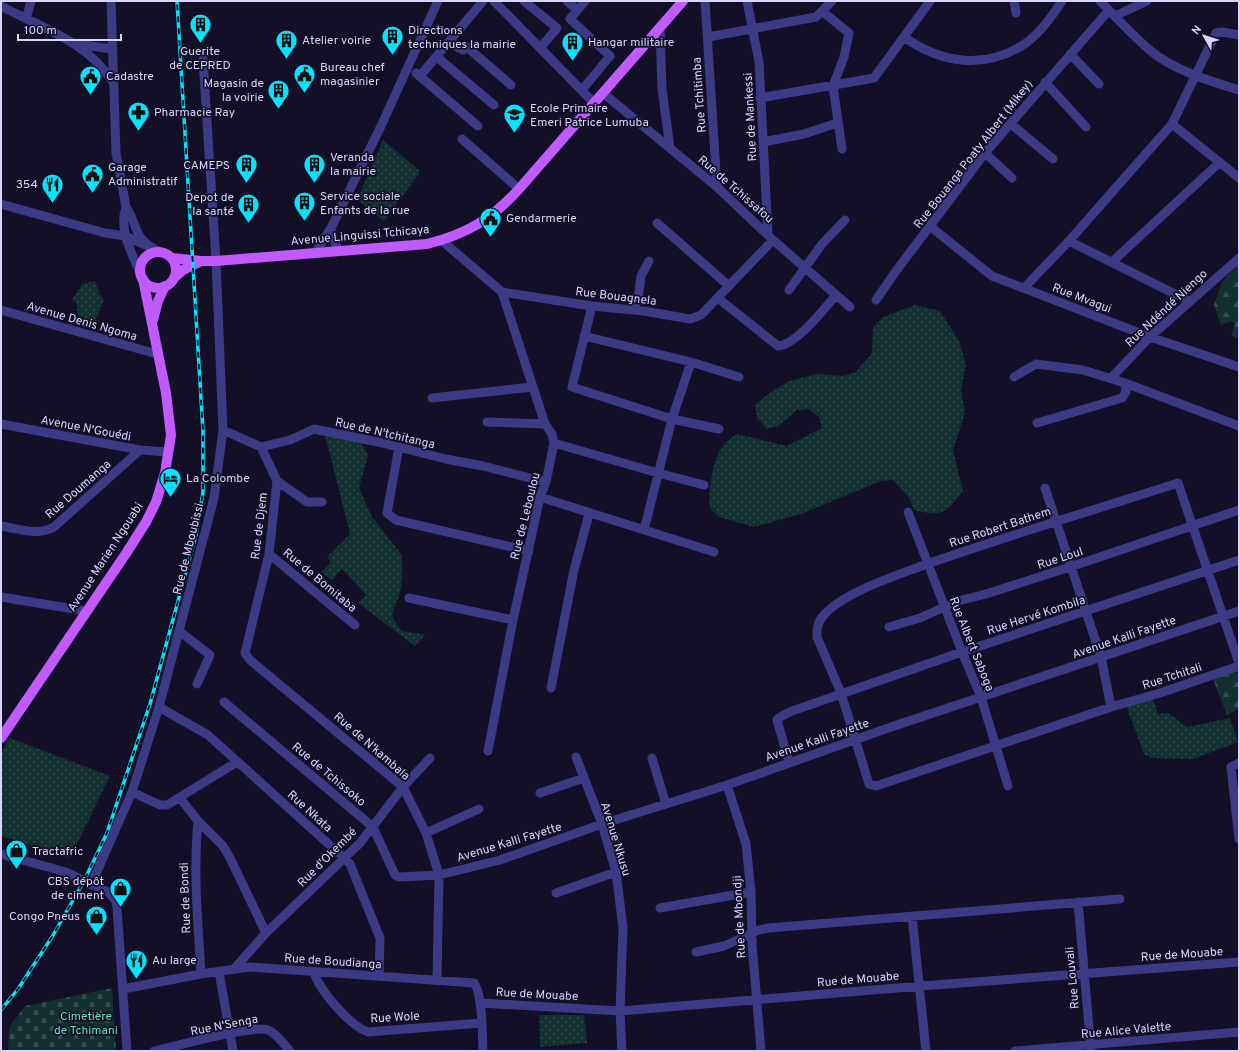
<svg xmlns="http://www.w3.org/2000/svg" width="1240" height="1052" font-family="Overpass,sans-serif">
<defs>
<pattern id="grass-dots" width="8" height="8" patternUnits="userSpaceOnUse"><rect width="8" height="8" fill="#12302f"/><path d="M2 2h.1M6 6h.1" fill="none" stroke="#344d4e" stroke-width="1.8" stroke-linecap="round"/></pattern>
<pattern id="forest-firs" width="22" height="20" patternUnits="userSpaceOnUse"><rect width="22" height="20" fill="#12302f"/><path d="M5 1l3.5 6h-7zM16 11l3.5 6h-7z" fill="#344d4e"/></pattern>
<pattern id="cemetery-stones" width="16" height="16" patternUnits="userSpaceOnUse"><rect width="16" height="16" fill="#12302f"/><path d="M2 7V4a2 2 0 0 1 4 0v3zM10 15v-3a2 2 0 0 1 4 0v3z" fill="#344d4e"/></pattern>
</defs>
<rect width="100%" height="100%" fill="#130f26"/>
<path fill="url(#grass-dots)" d="M383,140l36,30v4l-35,47 -25,-20 -1,-3z
M95,281l4,11 5,8 -9,21 -12,1 -5,-7 -2,-13 -4,-2 10,-16z
M915,305l25,6 19,30 7,24 -5,24 4,24 -12,37 10,41c-18,23 -20,26 -49,19l-5,-12 -16,-18 -12,1 -80,33 -47,13 -35,-10 -9,-9c-2,-19 3,-52 16,-66 3,-3 7,-6 10,-8l51,12 35,-18 -3,-11 -10,-8 -12,1 -19,16 -11,3 -10,-11 -2,-13 10,-9 24,-15 28,-7 26,2 13,-4 16,-19 1,-26 10,-10z
M325,435l36,7 7,13 -9,33 13,29 30,38c0,12 1,26 -2,37 -5,22 -15,18 2,39l23,4 -10,11 -57,-43 8,-8 -24,-26 -10,11 -11,-8 10,-10 -4,-5 23,-23z
M1152,696l6,18 10,-1 19,14 43,-9 8,24 -45,17 -42,-1 -7,-4 -17,-46 6,-6z
M10,738l100,38 -40,82 -69,-22v-84z
M539,1015h45l3,28 -47,4z"/>
<path fill="url(#forest-firs)" d="M1239,264v75l-8,-3 4,-12 -4,-3 -10,4 -7,-20 8,-23z
M1236,671l3,6v32l-12,6 -14,-36z"/>
<path fill="url(#cemetery-stones)" d="M112,988l4,63h-108l1,-23 16,-22z"/>
<g fill="none" stroke-linecap="round" stroke-linejoin="round">
<path stroke="#3d3a85" stroke-width="9" d="M111,1l5,152 10,54c-8,22 6,46 14,66
M494,1l100,102
M524,1l33,27 -17,20
M567,1l10,9
M705,1l12,186
M747,1l12,61 9,172
M1014,1l2,12
M1100,1c17,17 33,35 51,50 24,20 59,30 88,39
M1,6c39,21 87,36 111,75
M823,12l26,21 -5,24 -11,29 9,63
M1115,16l32,-15
M26,19l5,-18
M660,29l2,60 8,59
M708,37l108,-20 16,-16
M904,37c38,27 82,33 122,6 15,-11 26,-27 36,-42
M450,43l13,7 4,-3 44,38
M77,44l35,5
M1070,54l29,30
M437,57l57,48
M416,73l62,53
M420,76l63,-75
M1045,82l41,45
M582,90l28,-34 -40,-37 15,-18
M603,93l114,94 56,53 77,67
M760,98l114,-20 56,-77
M1011,124l42,35
M1172,124l67,54
M462,139l57,50
M763,142l41,-8 33,-11
M985,153l27,25
M1,204l104,29 20,3 23,10
M126,207c14,21 5,31 34,45
M657,223l72,63
M931,227l61,49 158,61 89,30
M331,228l2,11 6,12
M441,240l61,52 90,14 52,5 46,8 11,-4 72,-75
M1069,241l120,60
M315,253l16,-25 50,-102 57,-125
M1112,262l108,-100
M1024,288l45,-47 103,-117 44,-91 6,-1 17,3
M789,290l33,-46 23,-24
M719,299l59,47c19,-2 46,-37 58,-51
M876,300l20,-29 89,-118 124,-143
M592,306l-20,81 100,32 47,10
M633,309l5,-9 3,-24 8,-15
M1,310l156,44
M584,336l107,26 48,15
M1014,377l22,-13 47,6 42,13 114,43
M1111,378l39,-41 89,-79
M432,398l100,-11
M487,422l58,2
M1037,423l85,-25 4,-6 -1,-9
M1,424l139,26 28,2
M223,430l38,17 29,-7 24,-11 64,13 68,17 37,7 63,16
M554,443l104,30 46,12
M261,447l16,34 -8,73 -24,99 5,7 153,127 23,46 13,42 -2,105
M399,447l-12,66 9,7 133,31
M277,481l30,21h15
M1045,488l56,169 10,50
M540,497l174,55
M908,512l54,140 19,45 27,89
M1,526c18,3 36,10 53,1l86,-77
M644,530l28,-111 19,-57
M269,554l86,71
M1,597l85,14
M409,598l104,22
M889,627l31,-9 38,-17 28,-7 84,-27 169,-57
M179,631l31,24 -13,29
M1239,663l-61,-180c-84,27 -168,52 -251,81 -29,11 -83,28 -103,51 -7,7 -7,14 -7,22l24,56 28,91 7,2 235,-79 49,-14 79,-27
M551,688l23,-118 15,-56
M224,702l149,125 22,48 4,2 40,-2 61,-15 102,-36 125,-39 164,-58 348,-116
M159,707l49,28 136,123 6,6 30,74 -1,38
M488,751l25,-131 27,-123 6,-15 8,-39 -2,-9 -7,-10 -43,-132
M576,757l26,67 14,48 7,56 -3,83 2,40
M652,758l14,46
M789,762l-12,-42 3,-3 12,-6 170,-59 277,-92
M1239,763l-8,4 8,72
M727,785l19,59 5,48 1,52 9,107
M132,792l28,13h7l70,-43
M540,793l44,-15
M180,798l18,23 25,25 7,12 36,75
M198,821c-5,51 0,103 3,153
M426,833l53,-24
M1,854l65,18 42,20 8,9 1,7 10,143
M91,885l41,-93 27,-85 55,-209 9,-68 -7,-169 -13,-202
M556,893l60,-21
M1078,902l13,148
M660,908l91,-16
M912,916l14,135
M696,952l28,-6 35,-16 10,-2 351,-29
M234,969l32,-36 94,-90 43,-56 27,-29
M219,972l14,79
M314,972c5,18 36,54 54,60l113,-9
M123,989l78,-15 48,-7 225,16c9,11 8,52 9,68
M480,1003l140,8 301,-25 318,-24
M154,1051c20,-4 99,-27 114,-21 8,3 16,14 22,21
M1015,1051l224,-19"/>
<path stroke="#c25bff" stroke-width="10" d="M140 270a18 18 0 1 1 36 0a18 18 0 1 1-36 0Z
M172,258l29,3h15l211,-17c40,-10 65,-25 92,-55l164,-188
M175,277l8,-7 18,-9
M153,320l5,-19 7,-15
M1,738l126,-186 19,-30 10,-20 9,-29 6,-38 -5,-42 -23,-114"/>
<defs>
<path id="rail" d="M1,1010l17,-21 34,-52 32,-56 23,-48 43,-129 46,-169 7,-43v-60l-26,-431"/>
</defs>
<use href="#rail" stroke="#00e5ff" stroke-width="3.5"/>
<use href="#rail" stroke="#130f26" stroke-width="2" stroke-dasharray="6" stroke-linecap="butt"/>
</g>
<defs>
<symbol id="building-pin" viewBox="-11 -11 22 30"><path d="M0 17L-7.5 6A9.5 9.5 0 1 1 7.5 6Z" fill="#00e5ff" stroke="#130f26"/><path d="M-4-6H4V6H1V3H-1V6H-4ZM-2.5-4.3h1.7v1.8h-1.7ZM.8-4.3h1.7v1.8H.8ZM-2.5-1h1.7V.8h-1.7ZM.8-1h1.7V.8H.8Z" fill="#111"/></symbol>
<symbol id="civic-pin" viewBox="-11 -11 22 30"><path d="M0 17L-7.5 6A9.5 9.5 0 1 1 7.5 6Z" fill="#00e5ff" stroke="#130f26"/><path d="M-.6-6.5H3V-4.5H.6V-3L4-1V1h2V6H-6V1h2V-1L-.6-3ZM-1.2 2.5V6h2.4V2.5Z" fill="#111"/></symbol>
<symbol id="pharmacy-pin" viewBox="-11 -11 22 30"><path d="M0 17L-7.5 6A9.5 9.5 0 1 1 7.5 6Z" fill="#00e5ff" stroke="#130f26"/><path d="M-2-6h4v4h4v4h-4v4h-4v-4h-4v-4h4Z" fill="#111"/></symbol>
<symbol id="school-pin" viewBox="-11 -11 22 30"><path d="M0 17L-7.5 6A9.5 9.5 0 1 1 7.5 6Z" fill="#00e5ff" stroke="#130f26"/><path d="M0-5L7-2L0 1L-7-2ZM-4 1L0 2.5L4 1V4Q0 6-4 4Z" fill="#111"/></symbol>
<symbol id="restaurant-pin" viewBox="-11 -11 22 30"><path d="M0 17L-7.5 6A9.5 9.5 0 1 1 7.5 6Z" fill="#00e5ff" stroke="#130f26"/><path d="M-5-6h1v4h1v-4h1v4h1v-4h1v5L-1.5 .5V6h-2V.5L-5-1ZM5-6V6H3V1.5H1.5Q1.5-4 5-6Z" fill="#111"/></symbol>
<symbol id="hotel-pin" viewBox="-11 -11 22 30"><path d="M0 17L-7.5 6A9.5 9.5 0 1 1 7.5 6Z" fill="#00e5ff" stroke="#130f26"/><path d="M-6-4.5h1.5V1H6V5H4.5V3h-9V5H-6ZM-4 0a1.8 1.8 0 1 1 3.6 0ZM.5 0V-2.5h3Q6-2.5 6 0Z" fill="#111"/></symbol>
<symbol id="shop-pin" viewBox="-11 -11 22 30"><path d="M0 17L-7.5 6A9.5 9.5 0 1 1 7.5 6Z" fill="#00e5ff" stroke="#130f26"/><path d="M-5-2.5h2.3a2.7 3.5 0 0 1 5.4 0H5L5.5 6h-11ZM-1.5-2.5h3a1.5 2.3 0 0 0-3 0Z" fill="#111"/></symbol>
</defs>
<g fill-rule="evenodd">
<use href="#building-pin" x="188" y="12" width="25" height="34"/>
<use href="#building-pin" x="380" y="24" width="25" height="34"/>
<use href="#building-pin" x="274" y="28" width="25" height="34"/>
<use href="#building-pin" x="560" y="30" width="25" height="34"/>
<use href="#civic-pin" x="292" y="62" width="25" height="34"/>
<use href="#civic-pin" x="78" y="64" width="25" height="34"/>
<use href="#building-pin" x="266" y="78" width="25" height="34"/>
<use href="#pharmacy-pin" x="126" y="100" width="25" height="34"/>
<use href="#school-pin" x="502" y="102" width="25" height="34"/>
<use href="#building-pin" x="302" y="152" width="25" height="34"/>
<use href="#building-pin" x="234" y="152" width="25" height="34"/>
<use href="#civic-pin" x="80" y="162" width="25" height="34"/>
<use href="#restaurant-pin" x="40" y="172" width="25" height="34"/>
<use href="#building-pin" x="292" y="190" width="25" height="34"/>
<use href="#building-pin" x="236" y="192" width="25" height="34"/>
<use href="#civic-pin" x="478" y="206" width="25" height="34"/>
<use href="#hotel-pin" x="158" y="466" width="25" height="34"/>
<use href="#shop-pin" x="4" y="838" width="25" height="34"/>
<use href="#shop-pin" x="108" y="876" width="25" height="34"/>
<use href="#shop-pin" x="84" y="904" width="25" height="34"/>
<use href="#restaurant-pin" x="124" y="948" width="25" height="34"/>
</g>
<g text-anchor="middle" stroke-width="3.5" stroke-linejoin="round" paint-order="stroke">
<g font-size="12" fill="#d9d4ff" stroke="#130f26" text-anchor="start">
<text x="408" y="34">Directions<tspan x="408" dy="14">techniques la mairie</tspan></text>
<text x="302" y="44">Atelier voirie</text>
<text x="588" y="46">Hangar militaire</text>
<text x="200" y="55" text-anchor="middle">Guerite<tspan x="200" dy="14">de CEPRED</tspan></text>
<text x="320" y="71">Bureau chef<tspan x="320" dy="14">magasinier</tspan></text>
<text x="106" y="80">Cadastre</text>
<text x="264" y="87" text-anchor="end">Magasin de<tspan x="264" dy="14">la voirie</tspan></text>
<text x="530" y="112">Ecole Primaire<tspan x="530" dy="14">Emeri Patrice Lumuba</tspan></text>
<text x="154" y="116">Pharmacie Ray</text>
<text x="330" y="161">Veranda<tspan x="330" dy="14">la mairie</tspan></text>
<text x="230" y="169" text-anchor="end">CAMEPS</text>
<text x="108" y="171">Garage<tspan x="108" dy="14">Administratif</tspan></text>
<text x="38" y="188" text-anchor="end">354</text>
<text x="320" y="200">Service sociale<tspan x="320" dy="14">Enfants de la rue</tspan></text>
<text x="234" y="201" text-anchor="end">Depot de<tspan x="234" dy="14">la santé</tspan></text>
<text x="506" y="222">Gendarmerie</text>
<text x="186" y="482">La Colombe</text>
<text x="32" y="855">Tractafric</text>
<text x="104" y="885" text-anchor="end">CBS dépôt<tspan x="104" dy="14">de ciment</tspan></text>
<text x="80" y="920" text-anchor="end">Congo Pneus</text>
<text x="152" y="964">Au large</text>
</g>
<g font-size="12" fill="#d9d4ff" stroke="#130f26">
<text transform="translate(699 95) rotate(-94)" y="4">Rue Tchitimba</text>
<text transform="translate(750 117) rotate(-93)" y="4">Rue de Mankessi</text>
<text transform="translate(973 154) rotate(-52)" y="4">Rue Bouanga Poaty Albert (Mikey)</text>
<text transform="translate(736 189) rotate(41)" y="4">Rue de Tchissafou</text>
<text transform="translate(360 235) rotate(-5)" y="4">Avenue Linguissi Tchicaya</text>
<text transform="translate(616 296) rotate(7)" y="4">Rue Bouagnela</text>
<text transform="translate(1082 298) rotate(21)" y="4">Rue Mvagui</text>
<text transform="translate(1166 308) rotate(-43)" y="4">Rue Ndéndé Niengo</text>
<text transform="translate(82 321) rotate(16)" y="4">Avenue Denis Ngoma</text>
<text transform="translate(86 428) rotate(11)" y="4">Avenue N'Gouédi</text>
<text transform="translate(385 433) rotate(13)" y="4">Rue de N'tchitanga</text>
<text transform="translate(78 489) rotate(-41)" y="4">Rue Doumanga</text>
<text transform="translate(525 516) rotate(-76)" y="4">Rue de Leboulou</text>
<text transform="translate(259 526) rotate(-83)" y="4">Rue de Djem</text>
<text transform="translate(1000 527) rotate(-18)" y="4">Rue Robert Bathem</text>
<text transform="translate(188 549) rotate(-76)" y="4">Rue de Mboubissi</text>
<text transform="translate(105 557) rotate(-57)" y="4">Avenue Marien Ngouabi</text>
<text transform="translate(1060 558) rotate(-18)" y="4">Rue Loul</text>
<text transform="translate(320 580) rotate(40)" y="4">Rue de Bomitaba</text>
<text transform="translate(1036 615) rotate(-18)" y="4">Rue Hervé Kombila</text>
<text transform="translate(1124 637) rotate(-19)" y="4">Avenue Kalli Fayette</text>
<text transform="translate(972 644) rotate(68)" y="4">Rue Albert Saboga</text>
<text transform="translate(1172 676) rotate(-18)" y="4">Rue Tchitali</text>
<text transform="translate(817 740) rotate(-19)" y="4">Avenue Kalli Fayette</text>
<text transform="translate(372 746) rotate(41)" y="4">Rue de N'kambala</text>
<text transform="translate(329 774) rotate(40)" y="4">Rue de Tchissoko</text>
<text transform="translate(310 811) rotate(42)" y="4">Rue Nkata</text>
<text transform="translate(616 839) rotate(73)" y="4">Avenue Nkusu</text>
<text transform="translate(509 842) rotate(-17)" y="4">Avenue Kalli Fayette</text>
<text transform="translate(327 857) rotate(-45)" y="4">Rue d'Okembé</text>
<text transform="translate(185 898) rotate(-92)" y="4">Rue de Bondi</text>
<text transform="translate(739 917) rotate(-93)" y="4">Rue de Mbondji</text>
<text transform="translate(1182 954) rotate(-4)" y="4">Rue de Mouabe</text>
<text transform="translate(333 961) rotate(4)" y="4">Rue de Boudianga</text>
<text transform="translate(1072 978) rotate(-95)" y="4">Rue Louvali</text>
<text transform="translate(858 979) rotate(-5)" y="4">Rue de Mouabe</text>
<text transform="translate(537 994) rotate(3)" y="4">Rue de Mouabe</text>
<text transform="translate(395 1017) rotate(-3)" y="4">Rue Wole</text>
<text transform="translate(224 1025) rotate(-11)" y="4">Rue N'Senga</text>
<text transform="translate(1126 1030) rotate(-5)" y="4">Rue Alice Valette</text>
</g>
<g font-size="12" fill="#5fe0c0" stroke="#130f26">
<text x="86" y="1020">Cimetière<tspan x="86" dy="14">de Tchimani</tspan></text>
</g>
</g>
<rect width="1240" height="1052" fill="none" stroke="#d9d4ff" stroke-width="4"/>
<g transform="translate(1204 36) rotate(309)" stroke="#130f26" stroke-width="3" paint-order="stroke">
<path d="M0-3L7 15L0 10L-7 15Z" fill="#d9d4ff"/>
<text y="-6" font-size="11" font-weight="bold" text-anchor="middle" fill="#d9d4ff">N</text>
</g>
<path d="M18 34v6h103v-6" fill="none" stroke="#d9d4ff" stroke-width="2"/>
<text x="24" y="34" font-size="12" fill="#d9d4ff" stroke="#130f26" stroke-width="3" paint-order="stroke">100 m</text>
</svg>
